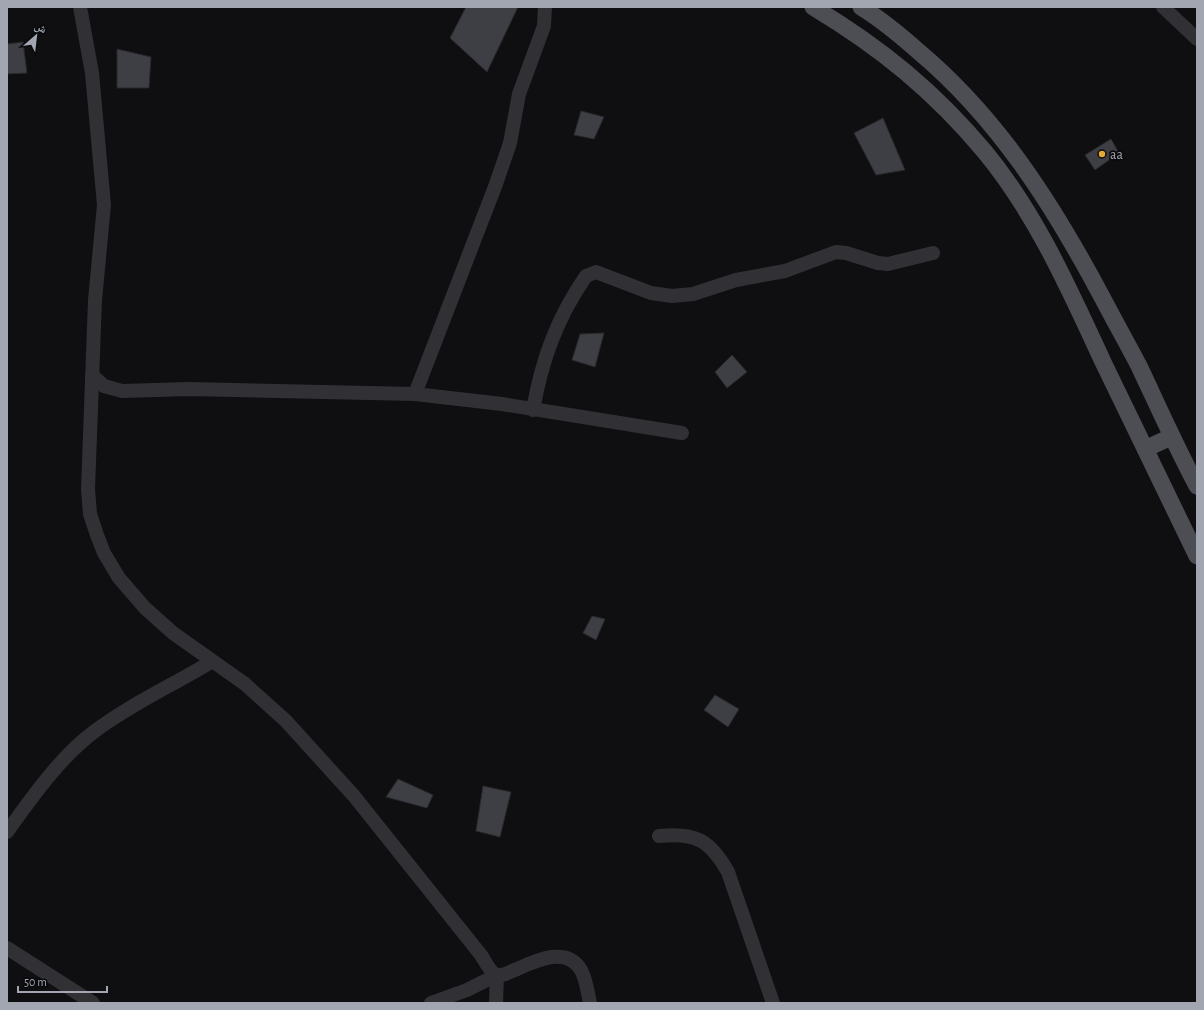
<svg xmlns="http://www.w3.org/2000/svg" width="1204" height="1010" font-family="'Alegreya Sans','Noto Naskh Arabic',sans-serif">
<rect width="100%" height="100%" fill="#0f0f11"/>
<path fill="#3e3f44" stroke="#29292c" d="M466,7h52l-31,65 -37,-34z
M23,42l4,31 -20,1v-30z
M117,49l34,8 -2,31h-32z
M581,111l23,6 -10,22 -20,-4z
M883,118l22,52 -29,5 -22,-42z
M1111,139l8,14 -24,17 -10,-15z
M604,333l-9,34 -23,-7 8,-26z
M732,355l15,17 -20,16 -12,-16z
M592,616l13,3 -9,21 -13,-7z
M715,695l24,14 -11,18 -24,-17z
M398,779l35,16 -6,13 -41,-11z
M483,786l28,6 -11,45 -24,-6z"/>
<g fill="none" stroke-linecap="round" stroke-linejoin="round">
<path stroke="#313135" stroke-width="14" d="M80,7l12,66 12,132 -9,95 -7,189 2,25 7,21 7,18 15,25 26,30 28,25 72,51 41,37 68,75 127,159c4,6 9,17 15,20 7,2 15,-4 21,-6 20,-9 50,-23 64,1 5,9 7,23 9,33
M1163,7l34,32
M92,375l12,11 18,5 67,-2 226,5 87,10 180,29
M415,394l81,-210 14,-41 9,-49 25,-68 1,-19
M533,410c9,-51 24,-92 53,-134l10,-4 55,21 21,3 21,-2 43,-14 49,-9 51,-19 10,1 32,10 10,1 45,-11
M7,832c25,-35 54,-76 88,-101 36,-27 78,-46 116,-69
M659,836c36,-4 51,4 69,36l45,131
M7,948l86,55
M431,1003l36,-13 30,-15
M496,1003l1,-28"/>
<path stroke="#4d4e54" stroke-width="17" d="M813,7c68,41 121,84 172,145 52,63 85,139 119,212 31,64 62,128 93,192
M861,7c21,13 39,28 57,44 80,67 135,154 184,246 12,23 25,46 37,69 19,40 37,81 58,120
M1145,449l26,-12"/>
</g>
<circle fill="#e4a734" stroke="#0a0a0c" stroke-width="1.5" cx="1102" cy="154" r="4"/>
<g text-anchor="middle" stroke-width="3.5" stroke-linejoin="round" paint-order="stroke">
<g font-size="14" fill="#a1a6b1" stroke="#0a0a0c" text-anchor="start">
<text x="1110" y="159">aa</text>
</g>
</g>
<rect width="1204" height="1010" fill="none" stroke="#a1a6b1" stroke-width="16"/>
<g transform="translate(36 36) rotate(28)" stroke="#0a0a0c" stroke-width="3" paint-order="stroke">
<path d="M0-3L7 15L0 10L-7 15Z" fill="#a1a6b1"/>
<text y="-6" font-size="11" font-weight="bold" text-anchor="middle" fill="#a1a6b1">ش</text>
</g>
<path d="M18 986v6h89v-6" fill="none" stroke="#a1a6b1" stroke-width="2"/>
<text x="24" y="986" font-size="12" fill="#a1a6b1" stroke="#0a0a0c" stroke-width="3" paint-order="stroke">50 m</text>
</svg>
